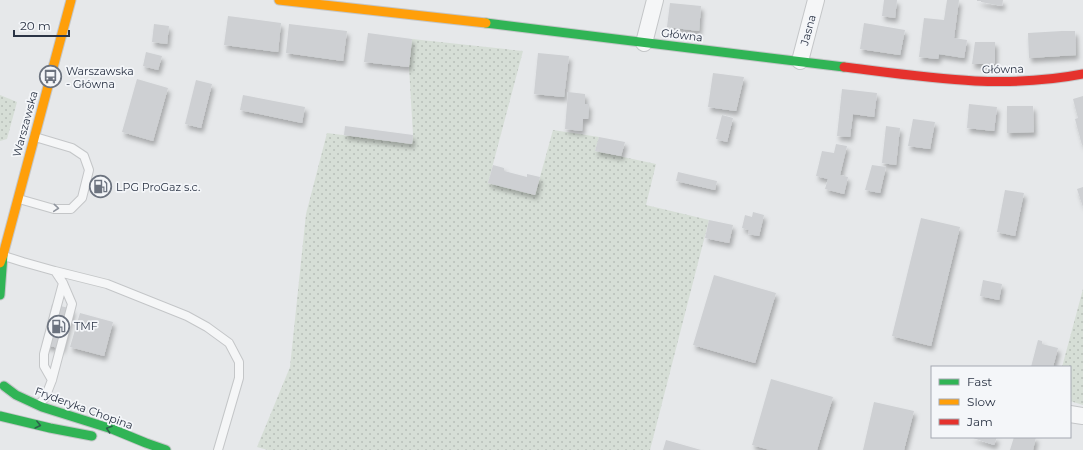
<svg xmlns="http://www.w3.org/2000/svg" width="1083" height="450" font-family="Montserrat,sans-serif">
<defs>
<pattern id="grass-dots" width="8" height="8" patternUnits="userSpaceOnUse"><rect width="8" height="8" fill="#d6ded6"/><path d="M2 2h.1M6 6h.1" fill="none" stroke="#b8bfb9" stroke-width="1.8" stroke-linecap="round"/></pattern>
<filter id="shadow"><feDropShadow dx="2.5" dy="4.5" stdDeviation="2" flood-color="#0004"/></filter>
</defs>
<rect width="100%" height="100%" fill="#e6e8ea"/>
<path fill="url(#grass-dots)" d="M412,39l111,12 -35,132 47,12 18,-65 46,7 -4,14 61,13 -10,41 63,15 -59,230h-382l-11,-3 33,-80 16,-153 21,-81 85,11 1,-9 -4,-68z
M0,95l17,7 -10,37 -7,2z
M1083,289v116l-13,-4v-34h-8z"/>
<path fill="#ced0d3" filter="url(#shadow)" d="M884,0h13l-2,18 -13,-2z
M947,0h12l-5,38 13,2 -3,18 -25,-4 -1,5 -19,-2 5,-39 20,2z
M977,0h26l-1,6 -21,-4v-1h-4z
M670,3l31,3 -2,25 -32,-4z
M228,16l53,7 -3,29 -54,-7z
M864,23l41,7 -5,25 -40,-6z
M154,24l15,2 -2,18 -15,-2z
M289,24l58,7 -4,30 -57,-8z
M1062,31h13l1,24 -47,3 -1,-25z
M368,33l44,6 -3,28 -45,-5z
M975,42h20v22h-23z
M146,52l16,4 -4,14 -15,-4z
M538,53l31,3 -5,41 -30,-3z
M713,73l31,4 -8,34 -28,-4z
M137,79l31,9 -15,53 -31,-9z
M196,80l16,4 -11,44 -16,-4z
M842,89l35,4 -3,24 -21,-3 -3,23 -13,-1z
M568,92l17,2v10h4l-1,15h-5l-1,12 -17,-2z
M243,95l62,12 -3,16 -62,-13z
M1083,96v49h-1l-7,-26 3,-1 -5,-19z
M969,104l28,3 -3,24 -27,-3z
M1007,106h26l1,26 -27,1z
M722,115l11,3 -6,24 -11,-3z
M913,119l22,3 -5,27 -22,-3z
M345,126l68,9 -1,9 -68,-9z
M886,126l14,2 -4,37 -14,-2z
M599,137l26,5 -4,14 -26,-5z
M836,144l11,2 -7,29 8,2 -4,17 -19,-5 3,-10 -12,-3 6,-25 12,2z
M493,165l11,3v3l23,6v-3l13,3 -5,18 -47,-12z
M872,165l14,2 -6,26 -15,-3z
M678,172l39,9 -2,9 -39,-9z
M1083,187v20l-6,-18z
M1005,190l19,3 -9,43 -18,-4z
M753,212l11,3 -5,21 -11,-2 1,-4 -7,-2 3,-13 7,2z
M921,218l39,9 -29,119 -39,-10z
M709,220l24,5 -4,18 -24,-5z
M714,275l62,18 -21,70 -62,-18z
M983,280l19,4 -3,16 -19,-4z
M52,304l21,5 -11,40 -20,-5z
M80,313l33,9 -9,34 -34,-9z
M1038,340l4,1v3l16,4 -5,19h-22z
M771,379l62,18 -16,53h-47l-18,-5z
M874,402l40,9 -10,39h-41z
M970,437h27l-3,8z
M1014,437h22l-3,13h-23z
M666,440l35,10h-38z"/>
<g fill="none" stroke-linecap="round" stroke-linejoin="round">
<defs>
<path id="lane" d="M19,199l35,10h17l11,-11 7,-28 -5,-14 -12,-8 -37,-11
M4,256l19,6 32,9 8,12 -19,71v12l8,14
M55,271l52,13 80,32 20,11 22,16 10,19v16l-21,72
M39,404l6,-6 7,-18 20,-76 -9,-21"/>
<path id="street" d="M644,43l11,-43
M800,61l16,-61
M1070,414l13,2"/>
<path id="fast" d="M486,23l358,44
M0,295l3,-40
M4,386l12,9 26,12 70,22 34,14 20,7
M0,416l50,12 42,8"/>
<path id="slow" d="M279,0l207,23
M0,263l3,-8 68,-255"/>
<path id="jam" d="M844,67c80,10 158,23 239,7"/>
</defs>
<use href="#lane" stroke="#c4c6c8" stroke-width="10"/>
<use href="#street" stroke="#c4c6c8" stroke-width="18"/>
<use href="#fast" stroke="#c4c6c8" stroke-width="11"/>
<use href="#slow" stroke="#c4c6c8" stroke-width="11"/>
<use href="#jam" stroke="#c4c6c8" stroke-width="11"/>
<use href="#lane" stroke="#f5f6f7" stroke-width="8"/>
<use href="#street" stroke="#f5f6f7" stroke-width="16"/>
<use href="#fast" stroke="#30b455" stroke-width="9"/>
<use href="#slow" stroke="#ff9f0a" stroke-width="9"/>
<use href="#jam" stroke="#e5322d" stroke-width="9"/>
</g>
<defs><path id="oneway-chevron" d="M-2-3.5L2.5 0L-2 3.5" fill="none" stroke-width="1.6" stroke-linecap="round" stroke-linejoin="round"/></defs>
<use stroke="#90959e" href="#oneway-chevron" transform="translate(56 208) rotate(5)"/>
<g stroke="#2d614b">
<use href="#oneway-chevron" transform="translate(38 425) rotate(14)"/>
<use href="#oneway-chevron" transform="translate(109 429) rotate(-162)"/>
</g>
<defs>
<symbol id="bus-ring" viewBox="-11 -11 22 22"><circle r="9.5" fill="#f4f6f9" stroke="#6c737f" stroke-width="1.5"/><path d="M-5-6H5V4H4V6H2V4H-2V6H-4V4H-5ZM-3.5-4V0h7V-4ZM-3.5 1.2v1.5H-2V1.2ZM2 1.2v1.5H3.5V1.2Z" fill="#6c737f"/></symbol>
<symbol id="fuel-ring" viewBox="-11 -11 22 22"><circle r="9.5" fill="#f4f6f9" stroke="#6c737f" stroke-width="1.5"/><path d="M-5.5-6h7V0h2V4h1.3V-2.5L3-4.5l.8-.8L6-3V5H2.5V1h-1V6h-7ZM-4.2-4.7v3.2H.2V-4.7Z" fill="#6c737f"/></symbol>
</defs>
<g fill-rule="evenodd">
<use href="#bus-ring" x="38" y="64" width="25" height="25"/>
<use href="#fuel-ring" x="88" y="174" width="25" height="25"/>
<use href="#fuel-ring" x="46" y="314" width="25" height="25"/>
</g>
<g text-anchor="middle" stroke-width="3.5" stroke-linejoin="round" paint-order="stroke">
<g font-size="11" fill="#2b3445" stroke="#f4f6f9">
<text transform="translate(808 30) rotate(-75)" y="4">Jasna</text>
<text transform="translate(682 35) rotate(7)" y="4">Główna</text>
<text transform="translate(1003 69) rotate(-1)" y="4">Główna</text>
<text transform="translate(25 124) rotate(-75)" y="4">Warszawska</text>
<text transform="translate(84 408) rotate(20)" y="4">Fryderyka Chopina</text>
</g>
<g font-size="11" fill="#2b3445" stroke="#f4f6f9" text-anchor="start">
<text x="66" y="75">Warszawska<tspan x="66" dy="13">- Główna</tspan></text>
<text x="116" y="191">LPG ProGaz s.c.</text>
<text x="74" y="330">TMF</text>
</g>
</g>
<rect x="931" y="366" width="140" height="72" fill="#f4f6f9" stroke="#a4a8b1"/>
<rect x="939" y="379" width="20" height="6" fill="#30b455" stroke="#a4a8b1"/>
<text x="967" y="386" font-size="12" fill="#2b3445">Fast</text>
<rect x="939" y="399" width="20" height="6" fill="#ff9f0a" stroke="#a4a8b1"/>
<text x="967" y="406" font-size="12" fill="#2b3445">Slow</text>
<rect x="939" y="419" width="20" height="6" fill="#e5322d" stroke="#a4a8b1"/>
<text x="967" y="426" font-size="12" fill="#2b3445">Jam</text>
<path d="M14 30v6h55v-6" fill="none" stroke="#2b3445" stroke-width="2"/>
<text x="20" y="30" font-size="12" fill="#2b3445" stroke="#f4f6f9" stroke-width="3" paint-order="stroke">20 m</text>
</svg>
